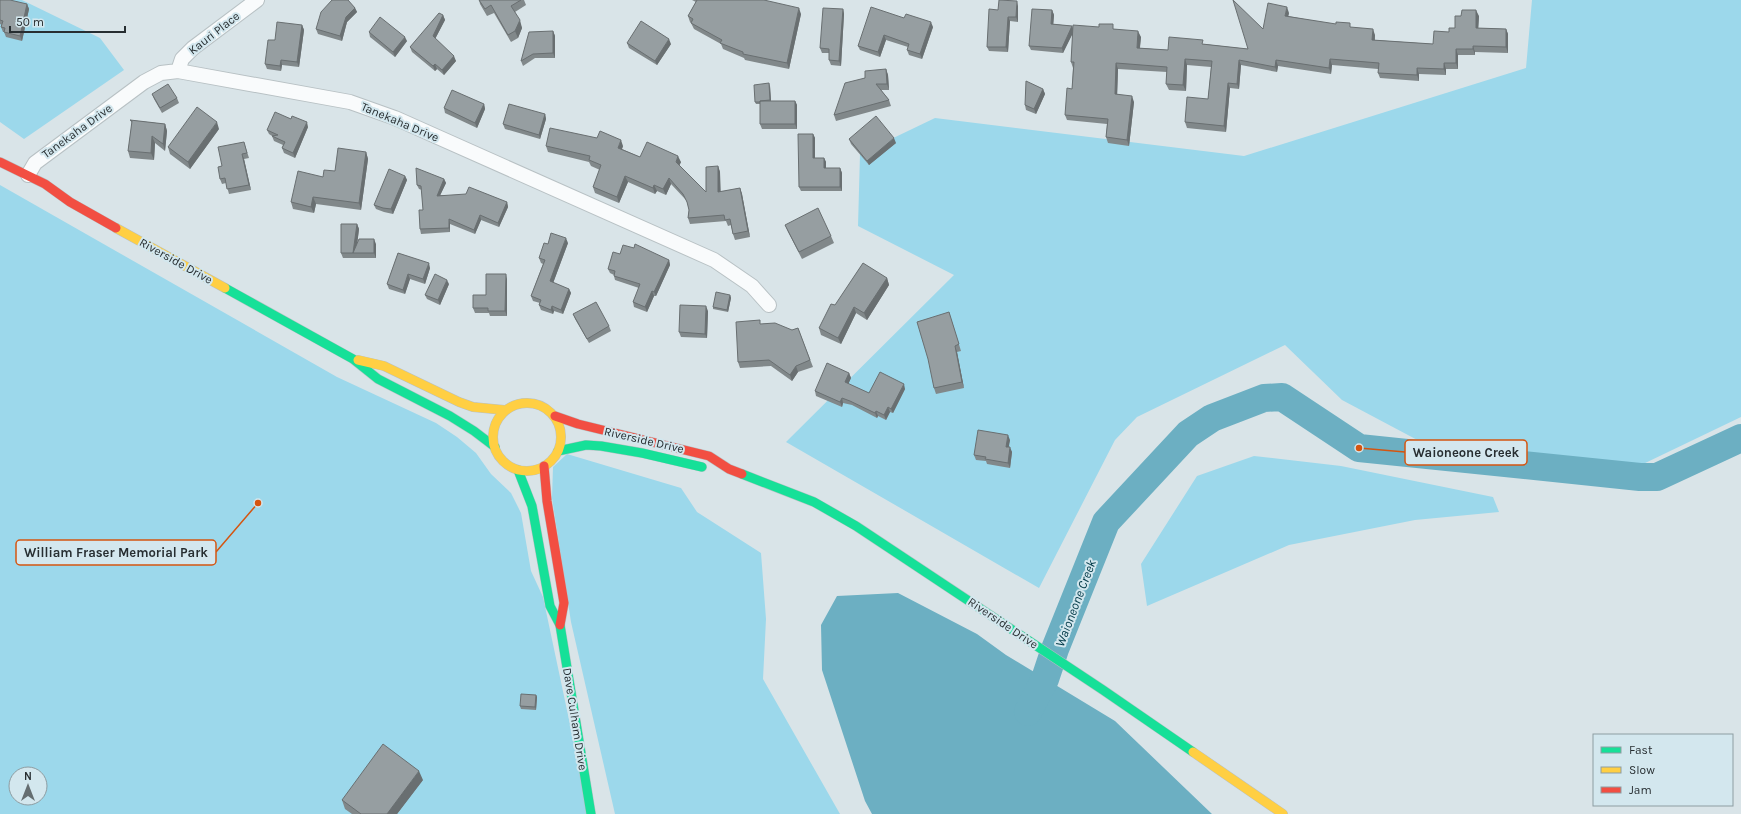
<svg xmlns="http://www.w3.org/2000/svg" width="1741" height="814" font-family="Karla,sans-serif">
<rect width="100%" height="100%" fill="#d9e4e8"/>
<path fill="#9cd8eb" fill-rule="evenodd" d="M0,0h22l78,38 24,32 -100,69 -24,-17z
M1532,0h209v417l-100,48 -186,-5 -113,-60 -57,-55 -148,72 -22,23 -76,148 -253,-146 168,-167 -96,-49 2,-72 75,-36 309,38 282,-88z
M0,185l337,192 99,46 21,14 19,16 15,21 20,19 10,20 10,58 12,26 46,217h-589zM16,774h24v24h-24z
M567,454l114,34 16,24 64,41 5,66 -3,60 77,135h-225l-44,-192 -19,-124 1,-31z
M1254,456l87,10 152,31 6,15 -84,8 -126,25 -142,61 -6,-42 56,-88z"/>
<path fill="#6cafc2" d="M898,593l79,41 29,21 109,66 97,93h-340l-7,-13 -43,-131 -1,-45 16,-29z"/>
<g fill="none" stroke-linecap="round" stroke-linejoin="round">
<path stroke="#6cafc2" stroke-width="28" d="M1028,712l17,-33 10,-30 51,-127 82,-88 24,-16 52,-20 18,-1 77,51 281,29h17l84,-39"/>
<defs>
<path id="street" d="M178,71l4,-12 11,-11 64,-48
M28,175l7,-12 109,-81 17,-9 17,-2 172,31 45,16 319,142 38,26 17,19"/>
<path id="fast" d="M225,288l128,71 25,20 72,37 24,15 21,16
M558,451l28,-6 15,1 41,7 60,14
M518,470l14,36 18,100 10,19 31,189
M742,474l72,28 42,24 247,164 90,62"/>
<path id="slow" d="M116,228l109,60
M358,360l26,6 75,36 14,5 31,3
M493 437a34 34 0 1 1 68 0a34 34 0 1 1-68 0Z
M1193,752l90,62"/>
<path id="jam" d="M0,162l45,22 25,18 46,26
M555,416l23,8 131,32 20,13 13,5
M544,466l3,35 17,102 -4,22"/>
</defs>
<use href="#street" stroke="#b8c1c4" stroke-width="16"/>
<use href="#fast" stroke="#b8c1c4" stroke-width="10"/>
<use href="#slow" stroke="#b8c1c4" stroke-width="10"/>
<use href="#jam" stroke="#b8c1c4" stroke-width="10"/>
<use href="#street" stroke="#f9fbfc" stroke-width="14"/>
<use href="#fast" stroke="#16e098" stroke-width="9"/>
<use href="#slow" stroke="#ffcf43" stroke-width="9"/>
<use href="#jam" stroke="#f24e42" stroke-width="9"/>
</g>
<path fill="#81888a" d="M0,0l27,4 2,5 -7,32 -16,-4 -2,-5h-1l-2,-5 1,-2 -2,-1z
M479,0h45l2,5 -11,7 7,16 -4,10 -7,4 -17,-29 -7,3 -7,-12z
M692,0h72l37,14 -12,55 -44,-9 -1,-2 -21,-9 -2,-5 -27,-15 -3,-6 -1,-1 -2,-6 8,-14z
M1018,6v16l-8,-1 -2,31 -19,-1 -2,-4 11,-37z
M355,8l2,4 -10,10 -5,19 -24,-7 -2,-5z
M843,9l1,5 -3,52 -10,-1 -2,-5v-7h-7l-2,-5z
M1052,10l2,5 -1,9 19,2 1,3h42l26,8 -1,11 28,2 36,-6 44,5 15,-20 26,-16 -1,3 64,12 23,7v5l58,4 22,-16 24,-12 -1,12 28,1 2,5v19l-33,-1v3h-17v14h-12v6l-27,-1v7l-39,-3 -2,-5v-4l-46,-4 -1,9 -53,-8 -1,6 -36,-7 -2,24 -9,-1 -4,44 -39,-4 -2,-6 23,-23 3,-32 -24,-2 -1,26 -17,-1 -3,-6 1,-12 -49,-3 -1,25 17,8 -5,44 -21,-3 -2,-6 1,-13 -40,-4 -2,-5 7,-26 1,-21 -2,-6 2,-30 -10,21 -32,-3 -2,-4z
M443,15l2,5 -10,19 21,22 -12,14 -7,-6 -2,2 -23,-19 -2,-5z
M904,18l29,9 -11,32 -13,-4 -2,-5 1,-3 -22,-7 -6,17 -20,-7 -2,-4z
M302,25l2,5 -5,37 -17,-2 -1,6 -14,-2 -2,-5 10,-24z
M553,31l2,5v22h-20l-12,8 -2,-5z
M369,32l38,9 -12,16 -25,-20z
M627,43l44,1 -14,21 -28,-17z
M886,69l2,6 1,15h-8l8,10 2,6 -55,15 -2,-6 31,-37z
M770,86l1,15h24l2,4v24h-35l-2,-5v-20h-4l-1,-2z
M1043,89l2,5 -9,20 -10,-4 -1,-5z
M152,94l25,4 2,5 -17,10 -8,-14z
M484,104l1,5 -8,19 -32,-15 -1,-5z
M545,114l1,5 -6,20 -35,-10 -2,-5z
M130,120l35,4 2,7 -2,20 -10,-8 -1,17 -24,-2 -2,-7 4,-28z
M308,127l-13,31 -11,-5 -2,-5 1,-3 -9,-4 -2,-5 -3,-2 -2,-4z
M219,129l-29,40 -20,-15 -2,-7z
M813,134l2,4v20h9l2,4v6h14l2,5v18h-41l-2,-4z
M849,139l47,4 -27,22 -18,-21z
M244,142l5,16 -5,1 7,31 -22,4 -3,-11 -4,1 -2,-5 2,-13z
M546,146h77l-1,3 18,8 41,5 -2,4 27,26 12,-26 2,6v20l20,-4 2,6 8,43 -15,3 -2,-6 -2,-9 -3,1 -2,-5 -36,3 -2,-6 1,-8 -1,-6 -2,-4 -15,-16 -5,11 -9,-4 -2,3 -27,-12 -9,21 -24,-10 -2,-6 7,-17 -9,-4 -2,-4 -41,-10z
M366,152l2,7 -7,51 -45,-6 -2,9 -21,-4 -2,-7 32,-25 12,-6z
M405,176l2,4 -14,34 -9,-2 -8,-3 -2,-4z
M444,179l2,4 -6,12 67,7 1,5 -9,20 -18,-7 -6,14 -25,-10v8l-29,2 -1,-5 3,-19 -1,-20 -3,-1 -2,-4z
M357,224l2,5 -2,16 19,-1v14h-33l-2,-5z
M785,225l46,11 3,7 -32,16 -14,-27z
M568,243l-15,40 16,6 2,4 -8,21 -9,-3 -1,3 -12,-4 -2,-5 1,-2 -7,-2 -2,-5 12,-32 -2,-1 -2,-5 9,-14z
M398,253l32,15 -5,16 -15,-5 -5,15 -16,-5 -2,-5z
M620,254l49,6 1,5 -14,31h-2l-7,16 -13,-5 -1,-5 6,-14 -24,-8 -1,-4v-1l-4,-2 -2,-4z
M887,278l2,7 -22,35 -11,-7 -15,31 -20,-9 -2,-7z
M507,279v37h-17l-1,-3h-14l-2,-5 13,-13z
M449,284l-9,21 -13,-6 -2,-4z
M730,295l1,3 -3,14 -15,-3v-2z
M708,311l-1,27 -26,-1 -2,-5z
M949,312l12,39 -4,1 7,36 -28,6 -2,-6z
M573,314l36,12 2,5 -22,12 -14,-24z
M761,324l31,6 6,-2 15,39 -15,5 -6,9 -21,-15 -31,2 -2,-6z
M849,373l2,5 -3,6 21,9 36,-4 -12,24 -3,-1 -4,8 -8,-4 -1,2 -25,-13 -9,-2 -1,4 -26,-11 -1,-5z
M1010,440l-2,7 4,5 -2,16 -23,-4 -1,-3 -10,-1 -2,-5z
M536,695l1,2 -1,13 -15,-1 -1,-3z
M423,780l-26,34h-45l-7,-5 -3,-9z"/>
<path fill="#696f71" d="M1017,1l1,5v16l-2,-5z
M27,4l2,5 -7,32 -2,-5z
M1287,7l2,6 -2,9 -2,-6z
M355,8l2,4 -10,10 -5,19 -2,-5 6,-19z
M799,8l2,6 -12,55 -2,-6z
M843,9l1,5 -3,52 -2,-5z
M1052,10l2,5 -1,14 -2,-5z
M1476,10l3,6 -1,18 -2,-6z
M443,15l2,5 -11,21 -1,-5z
M1008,17l2,4 -2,31 -2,-5z
M520,20l2,8 -4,10 -3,-7z
M931,22l2,5 -11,32 -2,-5z
M302,25l2,5 -5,37 -2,-5z
M1072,26l2,5 -11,22 -1,-5z
M1373,29l2,6 -1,11 -2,-6z
M1506,29l2,5v19l-2,-6z
M553,31l2,5v22l-2,-5z
M1138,31l3,6 -2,17 -2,-6z
M884,35l2,5 -6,17 -2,-5z
M405,37l2,4 -12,16 -2,-5z
M669,39l2,5 -14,21 -2,-4z
M1473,46l2,6v3l-2,-6z
M1456,49l2,6v14l-2,-6z
M454,56l2,5 -12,14 -2,-5z
M1185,59l2,6 -1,26 -3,-6z
M1330,59l2,6 -1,9 -2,-6z
M281,60l1,5 -1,6 -1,-5z
M1239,60l2,5 -2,24 -2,-5z
M1276,60l2,6 -1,6 -2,-5z
M1116,63l2,6 -1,31 -2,-6z
M1444,63l2,6v6l-2,-6z
M435,64l2,5 -2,2 -2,-5z
M1417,68l2,6v7l-2,-6z
M886,69l2,6 1,15 -2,-6z
M769,83l1,3 1,17 -1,-3z
M1228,83l2,5 -4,44 -2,-6z
M1043,89l2,5 -9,20 -2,-5z
M1132,96l2,6 -5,44 -2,-6z
M795,101l2,4v24l-2,-5z
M484,104l1,5 -8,19 -2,-5z
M545,114l1,5 -6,20 -1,-4z
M217,122l2,7 -29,40 -2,-7z
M307,122l1,5 -13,31 -2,-5z
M165,124l2,7 -2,20 -2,-7z
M813,134l2,4v24l-2,-4z
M152,136l3,7 -1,17 -3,-7z
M894,138l2,5 -27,22 -2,-4z
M621,140l2,6 -3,8 -2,-6z
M366,152l2,7 -7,51 -2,-7z
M242,154l2,5 7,31 -2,-5z
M678,156l3,6 -3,6 -2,-6z
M824,158l2,4v11l-2,-5z
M718,166l2,6 1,26 -3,-6z
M840,168l2,5v18l-2,-4z
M405,176l2,4 -14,34 -2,-5z
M625,176l3,6 -9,21 -2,-6z
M669,178l2,6 -5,11 -3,-6z
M444,179l2,4 -8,17 -1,-4z
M654,185l3,6 -2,3 -2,-6z
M740,188l2,6 8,43 -2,-6z
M313,197l3,7 -2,9 -3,-6z
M507,202l1,5 -9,20 -1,-4z
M480,215l1,5 -6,14 -1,-4z
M449,219l1,5v8l-1,-4z
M357,224l2,5 -3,24h-3l2,5 -2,-5z
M566,238l2,5 -16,43 -2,-5z
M374,239l2,5v14l-2,-5z
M669,260l1,5 -14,31 -2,-4z
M429,263l1,5 -5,16 -2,-5z
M408,274l2,5 -5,15 -2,-4z
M506,274l1,5v37l-2,-5z
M887,278l2,7 -22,35 -3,-7z
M447,280l2,4 -9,21 -2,-5z
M569,289l2,4 -8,21 -2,-4z
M652,291l2,5 -7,16 -2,-5z
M730,295l1,3 -3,14 -1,-2z
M552,306l2,5 -1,3 -2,-4z
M706,306l2,5 -1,27 -2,-4z
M854,307l2,6 -15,31 -3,-6z
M955,346l2,6 7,36 -2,-6z
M796,366l2,6 -6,9 -2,-6z
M849,373l2,5 -4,9 -2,-5z
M904,384l1,5 -12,24 -2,-4z
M842,398l1,5 -1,4 -2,-5z
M888,407l2,5 -4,8 -2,-5z
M876,411l2,5 -1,2 -2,-5z
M1008,435l2,5 -2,12 -2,-5z
M1010,447l2,5 -2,16 -2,-5z
M536,695l1,2 -1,13 -1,-3z
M419,771l4,9 -26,34h-10z"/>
<path fill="#969ea1" stroke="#696f71" d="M0,0h10l17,4 -7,32 -16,-4 1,-4 -4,-1 2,-6 -3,-1z
M332,0h16l7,8 -9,9 -6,19 -24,-7 5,-17z
M479,0h42l-10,6 9,14 -5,11 -7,4 -17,-30 -6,4z
M697,0h67l35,8 -12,55 -44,-9v-2l-23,-9 2,-3 -31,-17 2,-4 -5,-3z
M999,0l18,1 -1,16h-8l-2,30h-19l2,-38 9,1z
M1233,0l30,29 5,-26 19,4 -2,9 51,8v-2l14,1v4l23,2 -1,11 61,4 1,-13 15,1v-4h6v-12h6l1,-6h14v18l30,1v18l-33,-1v3h-17v14h-12v6l-27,-1v7l-39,-2 1,-10 -49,-4 -1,9 -53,-8 -1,7 -36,-7 -2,24 -9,-1 -4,43 -39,-4 2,-25 21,2 4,-38 -27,-2 -2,26 -17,-1 1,-17 -51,-4 -1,31 17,2 -5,44 -21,-3 2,-18 -43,-4 2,-27 5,1 2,-27h-3l2,-37 26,2v-3h14v5l25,2 -1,17 31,2 1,-13 34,3 -1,4 46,5z
M871,7l33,11 2,-4 25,8 -11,32 -13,-4 2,-6 -25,-9 -6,17 -20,-6z
M823,8l20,1 -4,52 -10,-1v-11l-9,-1z
M1032,9l20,1 -1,14 21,2 -10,22 -33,-2z
M439,13l4,2 -10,21 21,20 -12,14 -7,-6 -2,2 -23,-19z
M380,17l25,20 -12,15 -24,-20z
M641,21l28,18 -14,22 -28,-18z
M277,22l25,3 -5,37 -16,-2 -1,6 -15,-2 3,-24h7z
M553,31v22l-20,1 -12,7 8,-29z
M886,69l1,15h-11l13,16 -55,15 11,-32 20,-5v-7z
M1026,81l17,8 -9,20 -9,-4z
M769,83l1,17 -10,1v1h-5l-1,-17z
M168,84l9,14 -17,10 -8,-14z
M452,90l32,14 -9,19 -31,-15z
M760,101h35v23h-35z
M509,104l36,10 -6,21 -36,-11z
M197,107l20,15 -29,40 -20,-15z
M275,112l16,7 1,-3 15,6 -14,31 -11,-5 3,-6 -13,-6 6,-1 -11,-5z
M876,116l18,22 -27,23 -18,-22z
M130,120l35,4 -2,20 -11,-8 -1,17 -23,-2 4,-30z
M550,128l47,10 3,-7 21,9 -3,8 22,9 7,-15 31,14 -2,6 30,30v-25l12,-1v26l22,-4 8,43 -15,3 -3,-15 -5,1 -1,-5 -36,3 1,-8 -2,-8 -4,-8 -14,-16 -6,11 -9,-4 -1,3 -28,-12 -8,21 -24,-10 8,-22 -12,-5 1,-4 -44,-10z
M798,134h15v24h11v10h16v19h-41z
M244,142l3,11 -5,1 7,31 -22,4 -2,-11 -5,1 -2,-12 4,-1 -4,-19z
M338,148l28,4 -7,51 -46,-6 -2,10 -20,-5 7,-31 25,6 1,-7 11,1z
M416,168l28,11 -7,17 29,-2 3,-7 38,15 -9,21 -18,-8 -6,15 -25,-11v9l-29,1 -1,-19h4l-2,-24 -4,-1z
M389,169l16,7 -14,33 -8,-1 -9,-3z
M818,208l13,28 -32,16 -14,-27z
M341,224h16l-4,29h-12z
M551,233l15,5 -16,43 19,8 -8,21 -9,-4 -1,4 -12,-5 2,-5 -10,-4 14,-36 -6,-2 5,-15 4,1z
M359,239h15v14h-21z
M635,244l34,16 -15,32 -2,-1 -7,16 -12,-5 7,-18 -26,-8 1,-5 -7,-2 5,-17 7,2 3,-9 11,3z
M398,253l31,10 -6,16 -15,-5 -5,16 -16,-6z
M863,263l24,15 -23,35 -10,-6 -16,31 -19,-10 12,-24 4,1z
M435,274l12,6 -9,20 -13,-5z
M486,274h20l-1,37h-17v-3h-15v-13h13z
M716,292l14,3 -3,15 -14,-3z
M596,302l13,24 -22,13 -14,-25z
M680,305l26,1 -1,28 -26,-2z
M949,312l10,32 -4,2 7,36 -28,6 -6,-29 -11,-37z
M760,320v4l15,-1 17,7 6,-2 12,32 -14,6 -6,9 -21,-15 -31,2 -2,-40z
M827,363l22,10 -4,9 24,11 11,-21 24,12 -13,25 -3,-2 -4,8 -8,-4 -1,2 -25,-12 -8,-3 -2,4 -25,-11z
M978,430l30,5 -2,12h4l-2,16 -23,-4 1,-2 -12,-2z
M521,694l15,1 -1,12 -15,-1z
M383,744l36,27 -32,43h-26l-19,-14z"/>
<g text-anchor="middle" stroke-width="4" stroke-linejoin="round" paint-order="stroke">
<g font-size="12" fill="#272e31" stroke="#d3e7ee">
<text transform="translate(214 33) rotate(-38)" y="4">Kauri Place</text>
<text transform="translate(400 122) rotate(23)" y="4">Tanekaha Drive</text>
<text transform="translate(77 131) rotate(-36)" y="4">Tanekaha Drive</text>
<text transform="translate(176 261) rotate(29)" y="4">Riverside Drive</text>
<text transform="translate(644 440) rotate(13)" y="4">Riverside Drive</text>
<text transform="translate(1003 623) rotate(34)" y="4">Riverside Drive</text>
<text transform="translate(575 719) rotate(81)" y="4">Dave Culham Drive</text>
</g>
<g font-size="13" font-style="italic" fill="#003947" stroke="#d3e7ee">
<text transform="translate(1075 603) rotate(-69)" y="5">Waioneone Creek</text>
</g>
</g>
<path fill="none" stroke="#d55510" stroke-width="1.5" d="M1359 448L1405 452M258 503L216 552"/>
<g fill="#d55510" stroke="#d3e7ee" stroke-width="1.5">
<circle cx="1359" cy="448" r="4"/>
<circle cx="258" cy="503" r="4"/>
</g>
<g fill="#d3e7ee" stroke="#d55510" stroke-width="1.5">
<rect x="1405" y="440" width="122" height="25" rx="4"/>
<rect x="16" y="540" width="200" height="25" rx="4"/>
</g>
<g font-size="13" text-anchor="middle" font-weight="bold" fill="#272e31">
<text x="1466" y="457">Waioneone Creek</text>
<text x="116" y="557">William Fraser Memorial Park</text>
</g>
<rect x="1593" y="734" width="140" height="72" fill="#d3e7ee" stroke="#8e9da2"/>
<rect x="1601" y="747" width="20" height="6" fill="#16e098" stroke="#8e9da2"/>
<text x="1629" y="754" font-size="12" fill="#272e31">Fast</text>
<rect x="1601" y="767" width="20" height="6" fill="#ffcf43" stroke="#8e9da2"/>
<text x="1629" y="774" font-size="12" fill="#272e31">Slow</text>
<rect x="1601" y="787" width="20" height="6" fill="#f24e42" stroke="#8e9da2"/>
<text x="1629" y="794" font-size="12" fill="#272e31">Jam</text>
<g transform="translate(28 786)"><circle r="19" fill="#d3e7ee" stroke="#8e9da2"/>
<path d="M0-3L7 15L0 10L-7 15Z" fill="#656e71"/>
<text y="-6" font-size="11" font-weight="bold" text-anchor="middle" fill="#272e31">N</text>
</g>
<path d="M10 26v6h115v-6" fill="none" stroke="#272e31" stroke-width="2"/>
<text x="16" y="26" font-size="12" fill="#272e31" stroke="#d3e7ee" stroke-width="3" paint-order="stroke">50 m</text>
</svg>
